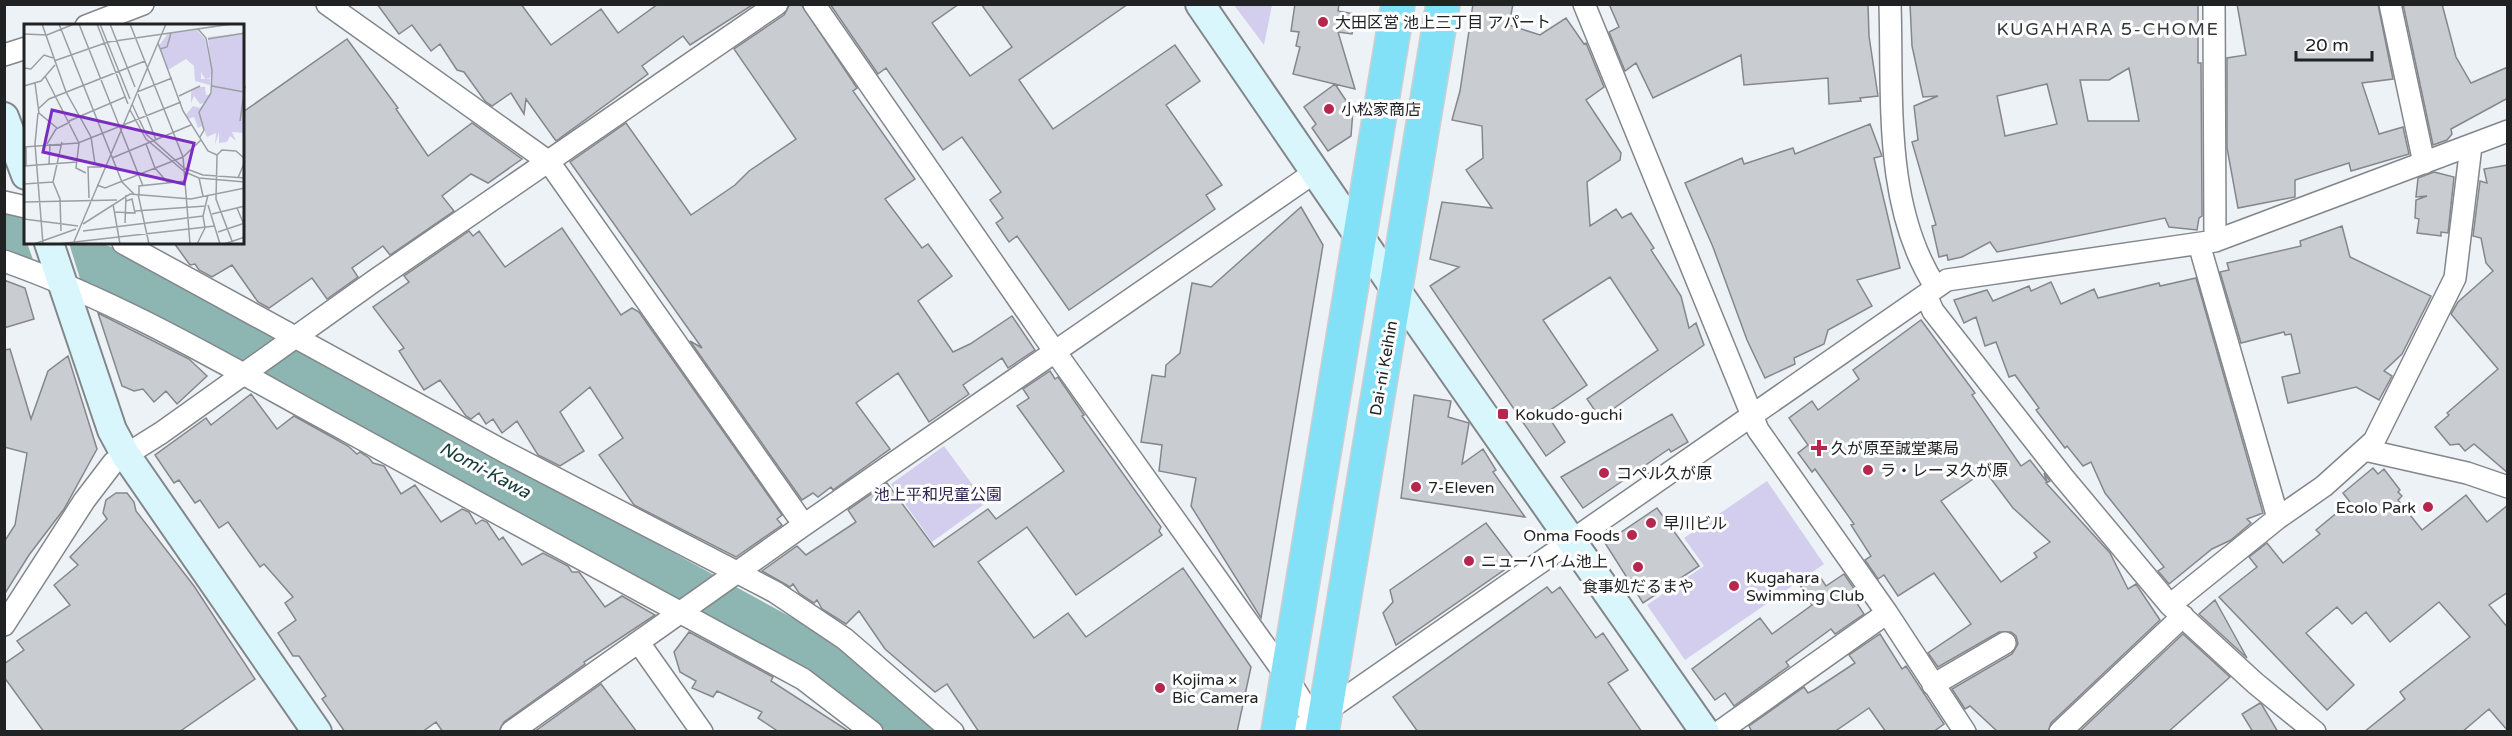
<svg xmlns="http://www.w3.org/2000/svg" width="2512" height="736" font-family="'Varela Round','Noto Sans JP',sans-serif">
<rect width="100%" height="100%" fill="#edf2f6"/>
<path fill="#d3ceed" d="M1234,5h38l-8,40z
M944,446l42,57 -54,39 -41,-58z
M1767,481l57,83 -139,96 -38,-55 57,-39 -20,-28z"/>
<path fill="#8db5b1" d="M5,210l20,6 1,27h74l17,6 707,386 71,52 45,44h-54l-40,-31 -195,-112 -416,-229 -142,-75 -88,-33z"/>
<path fill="#edf2f6" d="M27,243h42l12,39 -46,-17z"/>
<path fill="#c9ccd1" stroke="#85878c" stroke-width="1.5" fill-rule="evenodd" d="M377,4h144l30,41 50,-36 17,24 40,-29h96l-64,41 -7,-9 -41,30 6,8 -92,67 -30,-42 -2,15 -13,-21 -19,13 -7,-5 -21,-29 -7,-2 -17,-26 -9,7 -19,-26 -13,9z
M790,4h11l56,84 -4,3 62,88 -30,20 37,49 6,-4 24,32 -34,25 35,51 17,-8 42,-28 23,34 -27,18 -6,-10 -39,27 6,9 -40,28 -31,-49 -42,30 34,46 -57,41 -2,-3 -13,10 -5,-4 -11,7 -112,-159 12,7 -132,-186 56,-39 65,92 44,-30 14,-14 47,-32 -62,-90 50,-34z
M830,4h129l-27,19 38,53 42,-29 -31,-43h147l-109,76 34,49 122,-84 25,36 -34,24 56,80 -16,10 9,14 -146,101 -52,-74 -8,6 -13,-19 7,-5 -13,-18 11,-8 -39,-55 -19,13 -57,-82 -8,6z
M1295,4h44l-1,7 17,3 -3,20 -14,-2 17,57 -62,-15 7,-27 -4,-1 3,-14 -8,-1z
M1473,4h40l-4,21 31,10 26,-17 18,26 2,-1 18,44 -18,13 35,53 -1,7 -33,22 3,44 26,-17 6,9 9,-5 23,35 -3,2 30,46 8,32 7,-5 8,22 -104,73 -13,-19 71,-49 -48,-73 -67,43 44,65 -41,28 19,29 -19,14 -116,-170 29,-19 -29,-8 12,-57 50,6 -26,-38 17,-12 -1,-32 -30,-6 8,-29z
M1609,4h259l1,32 9,60 -18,2 1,3 -32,3 -1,-26 -84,7 -3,-30 -88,43 -17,-35 -11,8 -16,-39 10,-5z
M1910,4h288v59h3l1,153 -3,2 -2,12 -28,-3 -4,-9 -168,34 -7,-10 -28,15 -14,3 -1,-5 -8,2 -7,-31 4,-1 -24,-83 6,-2 -4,-34 24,-10 -15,1 -11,-51zM2129,68l10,53h-51l-8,-41h29zM2047,84l10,40 -52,12 -8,-40z
M2237,4h141l15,75 -31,4 17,51 24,-7 6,27 -58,17 -2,-8 -54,17v17l-57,11 -11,-60v-90l19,-3z
M2403,4h39l14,53 15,26 37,-16v31l-57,31 1,5 -5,6 -14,5z
M347,39l51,69 -2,1 32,47 44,-33 50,36 -34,24 -17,-9 -29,22 12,15 -64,44 -7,-9 -31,22 6,9 -31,22 -15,-21 -43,30 -11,-6 -26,-37 -20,12 -13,-7 -4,-6 -5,1 -16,-22h69v-131z
M1335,84l18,27 -2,25 -23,15 -16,-23 4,-4 -12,-17z
M1870,124l12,32 -8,2 26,110 -43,12 15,26 -44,24 -4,14 -30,14 1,6 -30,14 -18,-38 -34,-93 -28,-64 57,-25 2,6 49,-16 2,6z
M2508,165v308l-34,-29 -9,7 -6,-7 -9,1 -15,-18 14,-12 -2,-2 51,-44 -47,-55 7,-12 35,-31 -7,-8 -5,-25 -8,-2 7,-55 7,2 -3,-14z
M2434,172l20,5 -6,56 -7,-1v4l-24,-3 2,-14 -4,-1 1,-18 11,-4 -11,1 2,-19z
M1301,207l22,38 -62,373 -70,-112 5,-28 -37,-7 3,-26 -21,-3 11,-67 13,2 1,-12 14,-12 12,-70 19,4z
M2342,226l8,31 81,39 -29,58 -18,17 8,5 -13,24 -23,-13 -68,16 -6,-26 18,-4 -9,-39 -6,1 -1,-3 -43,11 -21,-71 9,-2 -2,-7 74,-17 -1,-5z
M562,228l59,87 11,-7 7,4 143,203 -5,4 5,6 -46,32 -102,-52 -35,-50 24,-17 -33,-51 -30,25 24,39 -24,15 -22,-11 -21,-34 -15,12 -9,-14 -7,5 -7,-11 -8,6 -5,-3 -26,-36 -16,10 -25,-39 5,-3 -31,-41 36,-25 -5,-6 65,-45 4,5 6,-5 26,36z
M2196,278l67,235 -16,6 4,4 -20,17 -19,9 -43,35 -11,-13 6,-4 -59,-74 -14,-31 -8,4 -16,-20 -2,2 -29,-38 3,-2 -24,-33 -6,2 -13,-35 -11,4 -9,-29 -12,6 -10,-23 33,-10 6,11 36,-15 2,5 20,-9 10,22 33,-15 4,9 61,-15 1,3z
M4,280l21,8 9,31 -30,9z
M98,313l91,46 18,17 -30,28 -11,-13 -12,11 -11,-13 -9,2 -12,-5z
M1921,320l54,73 -3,2 49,71 9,-6 17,22 -3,-9 6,8 -4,2 64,70 18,36 8,-5 24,36 -109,103 -3,9h-50l-28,-26 -5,3 -13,-20 60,-35 6,-10 -2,-8 -5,-4h-12l-61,35 -10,-14 43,-29 -37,-51 -36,23 -14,-21 -6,4 -13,-19 6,-4 -20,-31 3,-1 -39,-55 -3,3 -14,-19 10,-8 -19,-27 23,-17 6,9 41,-31 -6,-9zM1985,471l28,37 37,34 -16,11 3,4 -36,25 -60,-81z
M10,349l21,70 17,-48 20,-15 29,93 -33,60 -35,46 -25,40v-53l11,-17 12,-72 -23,-6v-97z
M1050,371l5,8 3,-2 26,38 -2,1 79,111 -2,4 3,4 -86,60 -49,-68 -49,35 56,76 34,-25 18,24 97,-69 68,99 -14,65h-258l-32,-48 -12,8 -50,-43 -26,-38 -13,13 -24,-15 -5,-9 -3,3 -15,-10 -6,-9 -3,3 -28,-16 35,-25 9,9 50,-33 -8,-12 39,-27 47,64 54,-38 8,10 68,-48 -47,-65 12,-8 -6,-9z
M251,394l26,35 17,-13 54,30 9,8 3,-2 9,6 4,5 11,3 17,28 14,-9 26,37 21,-13 7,3 7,12 6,-4 5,2 12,18 4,-3 19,28 21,-12 25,13 4,6h7l26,35 17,-11 33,19 -71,47 1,2 -81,58 -5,10h-56l-7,-10 -14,10h-77l-23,-33 4,-3 -27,-40h-6l-15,-23 18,-13 -11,-17 8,-6 -29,-33 -4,3 -32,-45 -9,6 -19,-28 -5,3 -16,-23 -5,3 -19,-28 51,-37 5,7z
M1414,395l37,6 -3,16 21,6 -7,41 21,-15 13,21 -3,2 32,45 -124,-19z
M1672,414l16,28 -17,10 -2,-3 -86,59 -22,-31z
M2373,468l5,6 6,-5 16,21 -2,2 4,4 -4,4 24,30 44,-35 21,27 21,-17v87l-19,13 19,23v103l-19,-22 -27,23h-98l41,-33 -5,-7 70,-55 -31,-35 -49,40 -24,-30 -14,12 -15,-17 -31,26 48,52 -27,25 -108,-113 38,-30 -8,-10 18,-14 16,20 37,-29 -4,-4 34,-28 -7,-9z
M116,493h11l7,9 2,9 58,75 61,93 -76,53h-135l-40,-55v-13l20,-14 -7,-9 53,-36 -16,-20 24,-20 -8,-8 37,-38 -4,-6 3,-13z
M1657,508l42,58 -56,37 -38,-60z
M1486,523l26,34 -12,8 4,5 -108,75 -13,-32 10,-11 -3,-12z
M1818,574l8,12 18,-12 13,19 -5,3 12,18 -29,20 -4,-5 -45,33 3,4 -55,40 -9,-13 -10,7 -23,-31 68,-51 12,16 40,-29 -12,-20z
M1547,587l5,6 8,-6 36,51 7,-5 25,37 -20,13 34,49h-224l-25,-35z
M2215,600l32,58 -48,-44z
M689,632l84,45 -2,4 79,51h-71l-21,-14 4,-6 -45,-21 -4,6 -21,-9 4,-7 -16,-9 -6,-20z
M1880,634l22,35 4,-3 38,58 -11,8h-47l-17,-24 -35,24h-82l-3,-6 55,-39 4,6 6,-3 41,-27 -6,-8z
M2183,634l47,43 -62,55h-89z
M601,684l36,48h-103z
M2260,703l2,2 16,27h-25l-11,-18z"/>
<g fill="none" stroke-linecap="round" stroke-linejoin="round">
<defs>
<path id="street" d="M327,4l222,158 255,363
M814,4l232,335 241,338 33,53
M1584,4l174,426 129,183 78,119
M1890,4c3,94 -7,201 45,282
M2214,4l1,237
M2390,4l34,159
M86,26l57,-22
M4,55l22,-7
M4,202l22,5
M123,243l384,210 268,139 70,47 108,93
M2199,244l79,274
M4,261c122,43 232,110 345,171 151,83 302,165 454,247l69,53
M1926,295l7,16 130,166 107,128 85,78 60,49
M2365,450l102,23 41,14
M2170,605l108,-87 46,-32 50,-45 81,-163 16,-132
M4,625l80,-124 29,-38 48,-30 213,-152 403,-277
M639,643l63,89
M1933,685l72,-42
M511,732l293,-207 511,-353
M1296,732l651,-452 268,-39 293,-110
M1719,732l168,-119
M2060,732l123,-116"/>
<path id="secondary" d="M1200,4l196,286 309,442
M4,117l22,58
M49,243l63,187 13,24 192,278"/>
<path id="highway" d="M1278,732l120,-728
M1322,732l121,-728"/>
</defs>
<use href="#street" stroke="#83878b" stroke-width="24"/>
<use href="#secondary" stroke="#83878b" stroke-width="32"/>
<use href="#highway" stroke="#cececf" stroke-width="36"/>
<use href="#street" stroke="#fff" stroke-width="21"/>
<use href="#secondary" stroke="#daf6fd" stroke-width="28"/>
<use href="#highway" stroke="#82e1f7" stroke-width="33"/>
</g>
<g fill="#b7264e" stroke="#fefefe" stroke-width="2">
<circle cx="1323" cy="22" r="6"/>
<circle cx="1329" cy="109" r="6"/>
<rect x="1497" y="408" width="12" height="12" rx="3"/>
<path d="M1816 439h6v6h6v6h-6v6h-6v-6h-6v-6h6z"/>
<circle cx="1868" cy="470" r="6"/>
<circle cx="1604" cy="473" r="6"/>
<circle cx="1416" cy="487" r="6"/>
<circle cx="2428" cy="507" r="6"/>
<circle cx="1651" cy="523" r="6"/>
<circle cx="1632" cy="535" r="6"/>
<circle cx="1469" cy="561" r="6"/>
<circle cx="1638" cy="567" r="6"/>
<circle cx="1734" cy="586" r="6"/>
<circle cx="1160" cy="688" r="6"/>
</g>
<g text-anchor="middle" stroke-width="6" stroke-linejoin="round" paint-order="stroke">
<g font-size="16" fill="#212224" stroke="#fefefe" text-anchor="start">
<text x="1335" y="28">大田区営 池上三丁目 アパート</text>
<text x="1341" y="115">小松家商店</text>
<text x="1515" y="420">Kokudo-guchi</text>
<text x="1831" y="454">久が原至誠堂薬局</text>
<text x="1880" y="476">ラ・レーヌ久が原</text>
<text x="1616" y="479">コペル久が原</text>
<text x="1428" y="493">7-Eleven</text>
<text x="2416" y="513" text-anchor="end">Ecolo Park</text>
<text x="1663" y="529">早川ビル</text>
<text x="1620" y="541" text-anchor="end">Onma Foods</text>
<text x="1481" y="567">ニューハイム池上</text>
<text x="1746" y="583">Kugahara<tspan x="1746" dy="18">Swimming Club</tspan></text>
<text x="1638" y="592" text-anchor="middle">食事処だるまや</text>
<text x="1172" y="685">Kojima ×<tspan x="1172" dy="18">Bic Camera</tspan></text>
</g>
<g font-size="16" fill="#212224" stroke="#fefefe">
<text transform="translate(1383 368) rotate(-80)" y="6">Dai-ni Keihin</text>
</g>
<g font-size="16" fill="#2e234c" stroke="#fefefe">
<text x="938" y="500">池上平和児童公園</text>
</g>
<g font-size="18" letter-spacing="1.5" fill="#33373a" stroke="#fefefe">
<text x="2108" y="35">KUGAHARA 5-CHOME</text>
</g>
<g font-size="18" font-style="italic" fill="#143a38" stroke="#fefefe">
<text transform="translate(485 470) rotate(28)" y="6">Nomi-Kawa</text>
</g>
</g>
<g transform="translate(24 24)">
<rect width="220" height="220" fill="#edf2f6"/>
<path d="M173,6l8,9 6,30 -1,9 -5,1 -4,-7v7h9v6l-15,-4 -1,-15 -8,-7 -18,11 -9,-24 9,-13zM220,9v100l-12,-1 4,9 -6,-5 -3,6 -8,1v-11l-4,13 1,-12 -9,4 -8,-19 3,8 -4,2 -4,-11 -6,2 -2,-4 7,-9 7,2 4,-5 -4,1 -6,-8 -3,7v-11l5,-5h9l1,8 6,-1 -4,-57z" fill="#d3ceed"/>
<path fill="none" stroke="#9b9fa2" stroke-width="1.5" d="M18,0l24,68 25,45 4,27M35,0l63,158 12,12M55,0l64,162M73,0l31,80M76,0l30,75M86,0l25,63M106,0l53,133 7,87M174,5l8,9 6,32 -1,23 -12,19 5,18 -4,7M0,10l23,1 27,-11M184,15l37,-6M134,19l25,68 25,40 9,4M136,25l7,-2 4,-14M30,37l54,-19 124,-18M0,44l7,1 13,-14 9,3M21,52l34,67M11,59l4,30 18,15M0,62l17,-5 14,-16M188,62l32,6M113,68l35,-14M114,70l18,46M155,72l21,-10M108,80l14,30 38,34 19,7 42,3M14,85l11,-10 96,-38M106,86l16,29 39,33 14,6 46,4M14,89l-3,31 8,100M45,97l56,-24M216,97l5,-35M55,119l-3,25 10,5M23,120l9,-15 14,-7M122,120l9,24 13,15M0,123l54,-4 103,-41M2,123v19M88,134l79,-33M25,140l1,-20M0,142l53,-4M175,154l4,18M214,154l7,-17M0,160l29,-2M73,161l8,3 78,-31 18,-17M114,170l11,50M115,170v-8l47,-5M65,174l-1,-31h14M0,178l93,-2M89,180l7,40M184,181l12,39M213,184l8,19M111,187l71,-5M90,188l21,1 -3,-14 -6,2M188,190l33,-8M0,195l54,7M101,199l1,-28M59,200l47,-30 61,5 54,-11M37,207l-1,-32 -7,-17 9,-40M59,207l120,-15M194,208l27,-9M208,217l-16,-42 1,-44 5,-5 14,1 9,8M10,220l42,-15M33,220l158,-18M49,220l93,-220M173,220l8,-16 -2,-12 5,-21M200,220l21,-7"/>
<path fill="#7b2cbf" fill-opacity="0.15" stroke="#7b2cbf" stroke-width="3" d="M28,86l142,33 -10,41 -141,-32z"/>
<rect width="220" height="220" fill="none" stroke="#212224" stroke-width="3"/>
</g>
<rect width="2512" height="736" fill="none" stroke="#212224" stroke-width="12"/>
<path d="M2296 51v9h76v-9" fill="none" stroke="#212224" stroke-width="3"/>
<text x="2305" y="51" font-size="18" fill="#212224" stroke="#fefefe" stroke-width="4.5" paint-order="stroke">20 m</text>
</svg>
